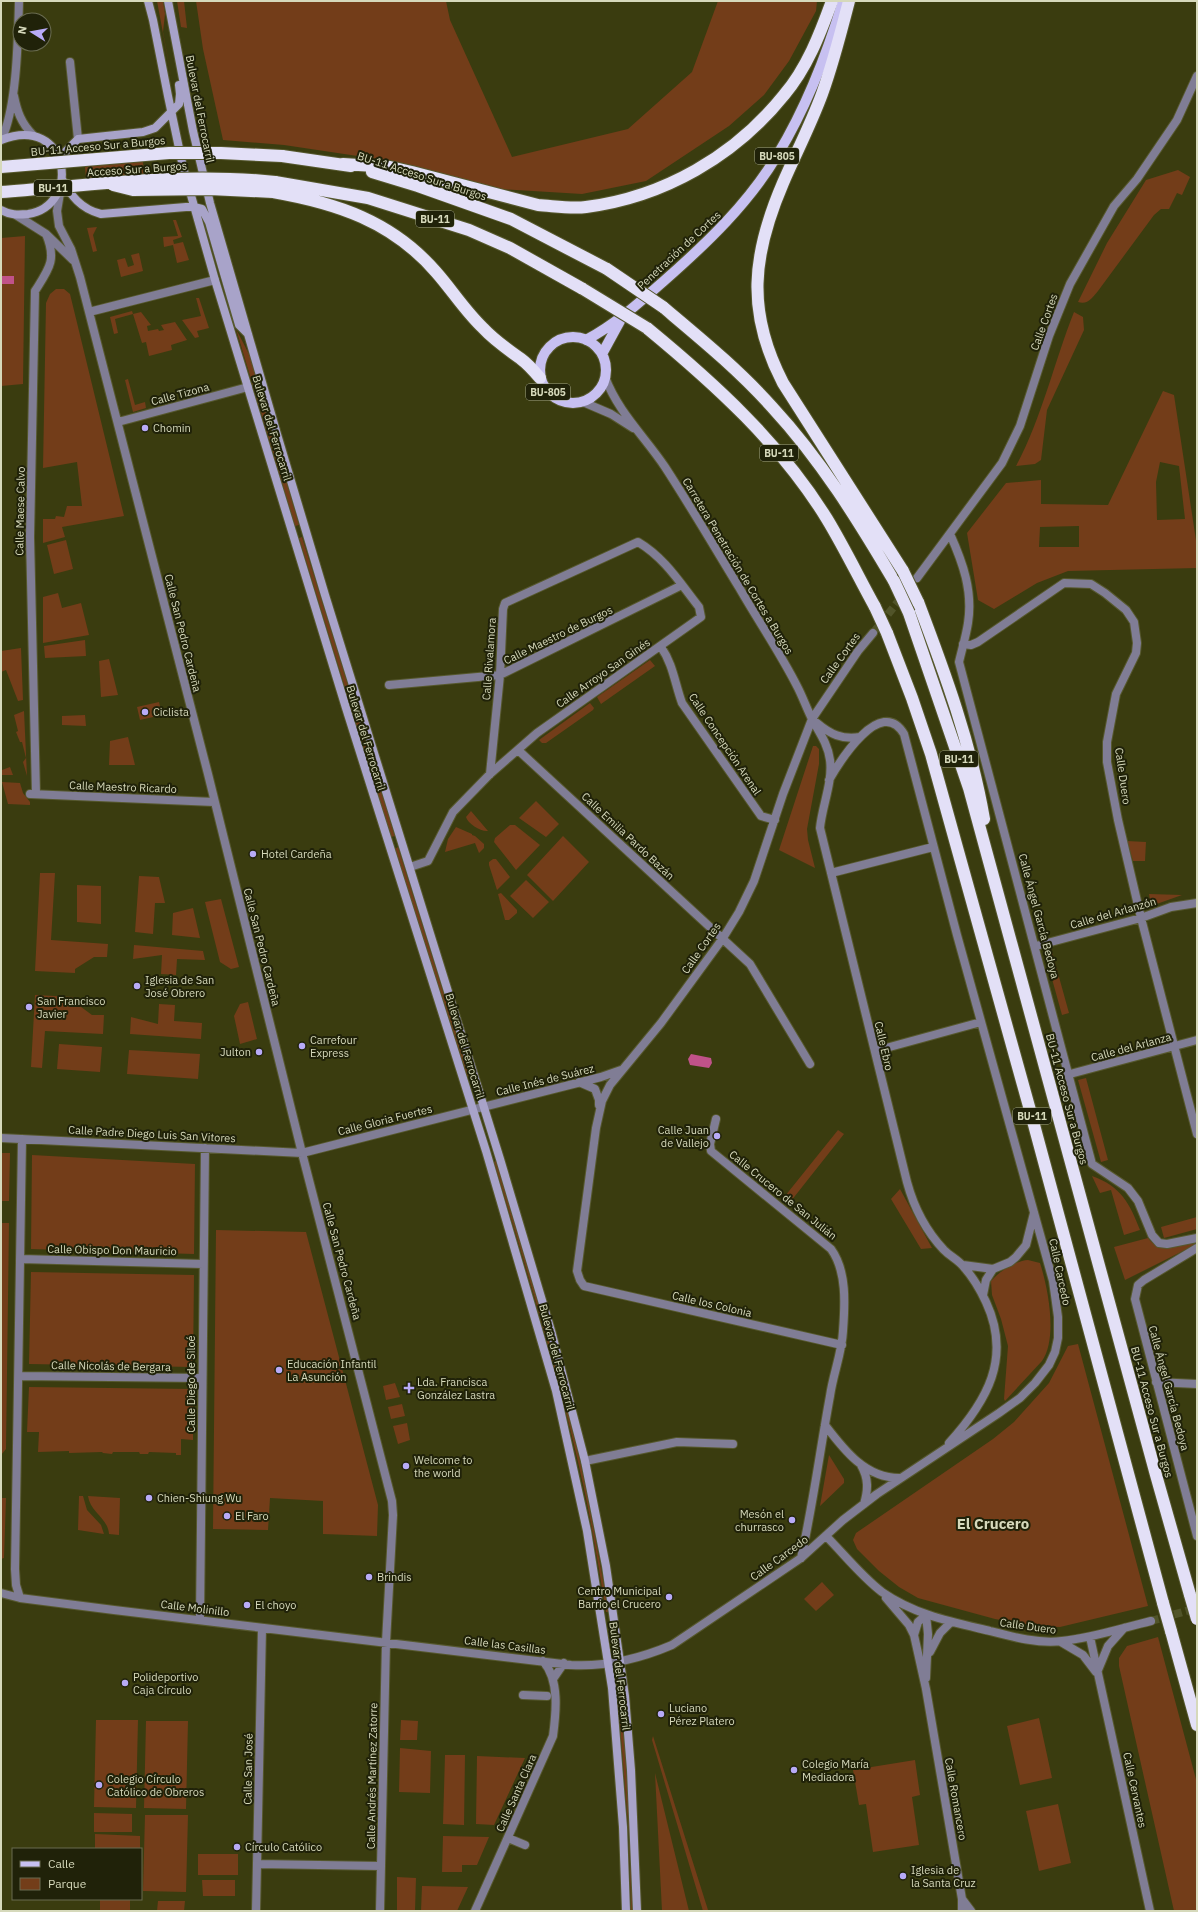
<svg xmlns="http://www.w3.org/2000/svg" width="1198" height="1912" font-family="'IBM Plex Sans',sans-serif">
<rect width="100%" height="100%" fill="#3a3c0f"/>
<path fill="#733d19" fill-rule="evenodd" d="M157,1h6l2,13 -2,18 11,60z
M177,1h7l3,27 -6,-1z
M196,1h250l4,19 62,137 116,-28 64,-57 26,-71h99l-1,10 -27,50 -25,34 -35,31 -83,55 -64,13 -84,-5 -107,-28 -107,-16 -61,-5 -20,-91z
M142,150l3,36 -58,5 -3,-37z
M1178,170l12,7 -8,18 -5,-2 -8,16h-8l-7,6 -56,76c-6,7 -10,14 -20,11l29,-59 39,-63z
M173,220h3l6,17 -9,3 1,4 9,-2 6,18 -12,3 -4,-18 -9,2 -1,-10 15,-1z
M97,227l-4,8 4,16 -4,1 -6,-24z
M25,236l-2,148 -22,2v-148z
M139,253l4,18 -22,6 -4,-17 8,-2 3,9 6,-2 -3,-10z
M56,289h8l6,5 54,222 -62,11 3,10 -22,6v-24h12l1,-3 8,1 3,-11h15l-5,-44 -34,6 3,-165 4,-9z
M196,298h3l10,30 -12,3 2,6 -4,1 -13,-18 19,-4z
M132,311l1,3 8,-2 10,13 -4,1 1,5 10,-2 1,2 5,-1 -3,-5 14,-3 12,18 -16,5 1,5 -23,6 -3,-14 -4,1 -9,-29 -18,5 3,14 -4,1 -4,-17z
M1074,312l9,5 1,13 -37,80 -6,50 -6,4 -19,2c26,-48 38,-104 58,-154z
M236,329l14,27 49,169 -4,1z
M128,379l7,26 10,-3 1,6 -13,4 -8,-32z
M1163,391l11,4 23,152v21l-129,3 -31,12 -43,26 -16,-9 -11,-67 39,-50 35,-3v24l67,1zM1160,462l19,4 6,53 -28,1 -1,-38zM1079,526v21h-40l1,-20z
M302,537l93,299 -4,1 -92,-299z
M66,540l7,29 -19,5 -7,-29z
M58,593l4,15 19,-5 8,32 -46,8v-46z
M85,640l1,16 -41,2 -1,-12z
M21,648l2,52 -5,1 -12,-31 -5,2v-21z
M109,659l9,36 -17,2 -2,-36z
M650,660l5,6 -54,38 -4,-7z
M159,702l3,13 -22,5 -3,-13z
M590,703l4,5 -1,2 -47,33h-4l-3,-3z
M24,711l3,65 -4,-14 3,-4 -4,-16h-2l-4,-10 2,-1 -4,-16z
M85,715l1,11 -24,-1v-9z
M128,737l7,28h-26l1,-24z
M813,746h3l3,3v15l-12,65 1,11 7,28 -36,-18z
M10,767l3,8h-12v-6l1,1z
M2,782l18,1 3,10 7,9v3l-22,-1z
M536,801l23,23 -13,13 -27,-19z
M471,811l17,20c-7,1 -20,-7 -22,-14z
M510,825h5l25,20 -24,25 -22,-28 1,-4z
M456,827l16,7v1l3,1 9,8v4l-5,5 -4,-10 -30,9 3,-13z
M563,836l26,26 -36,39 -26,-26z
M1127,841l19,1 -1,19h-12z
M398,847l71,228 -2,1 -72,-227z
M493,859h3l14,18 -13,13 -8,-25v-3z
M40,873h15l-4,67 57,4 -1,13h-13l-19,12v4l-40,-2z
M139,876l20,1 6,26h-10l-2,31 -18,-2z
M526,880l23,22 -16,16 -23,-22z
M77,885l24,1v38l-24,-2z
M501,893l16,17v3l-8,7h-4l-7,-26z
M1149,894l33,1 -31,11z
M221,899l18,68 -8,2 -11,-7 -15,-60z
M193,908l7,30 -28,-3 1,-22z
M134,945l69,6 2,9 -28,-1 -1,16 -15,-1 1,-19 -29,4z
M1051,948l18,65 -7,2 -18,-65z
M35,995l38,2v4l19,14h12l-1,19 -58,-3 -3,37 -11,-1z
M248,1002l9,37 -17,5 -6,-28 6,-12z
M159,1004l16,1 -1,16 28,2 -1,16 -71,-5 1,-17 27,7z
M59,1044l43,3 -2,25 -43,-3z
M129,1050l71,4 -2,25 -71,-5z
M1086,1078l22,82 -7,2 -23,-82z
M838,1130l6,4 -53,67 -6,-5z
M1,1153h9l-1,48h-8z
M32,1155l163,9 -1,90 -163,-5z
M496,1161l64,215 25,106 24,130h-3c-7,-43 -14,-86 -23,-128 -24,-109 -57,-216 -89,-322z
M1092,1176c29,10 38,28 48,54l-16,5 -13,-45 -11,3z
M900,1189l32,59 -11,1 -30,-50z
M1197,1217v12l-33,9 -3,-11z
M1,1223h8l-3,226 -5,6z
M216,1230l90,2 72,273 -1,31 -54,-2v-33l-53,-3 -2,32 -55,-1z
M1148,1238c12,17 32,7 49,4v2l-72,36 -11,-33z
M1028,1260l12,3c8,25 18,75 2,98l-37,40 -1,-2 4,-53 -7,-27 -9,-24 -1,-14c9,-10 24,-20 37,-21z
M31,1272l163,3 -1,92 -164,-3z
M1078,1344l70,262 -88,21 -23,-1 -42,-7 -77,-21 -19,-11 -20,-16 -22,-22 -4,-9 3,-7 137,-94 21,-17 35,-39 19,-37z
M395,1383l5,14 -14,3 -3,-14z
M29,1387l164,2v51l-12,-1v16h-5v-2l-27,-1 -1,2h-8l-1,-2h-26l-1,2 -9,-1 -1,-1 -33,1v-2l-31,1 1,-20h-12z
M402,1404l3,12 -14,3 -3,-12z
M407,1423l3,17 -12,4 -5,-18z
M829,1455l15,24v4l-24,23z
M79,1496h4l4,14 14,15 3,9 -26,-4z
M88,1496l32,2 -1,37 -10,-1c-1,-16 -19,-22 -21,-38z
M1,1498h5l-2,60 -3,1z
M822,1582l12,13 -18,16 -12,-12z
M1158,1637l39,146v128h-23l-55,-245v-8l8,-12z
M618,1701h3l6,67 7,143h-3l-2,-75z
M1039,1718l13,60 -32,7 -13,-59z
M96,1720h42l-2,88 -42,-1z
M401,1720l17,1 -1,19h-17z
M146,1721h42l-2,88 -42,-1z
M653,1736l55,174 -5,1 -51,-171z
M400,1748l31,3 -1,42 -31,-1z
M445,1755h20l-1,70 -21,-1z
M477,1756l48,2 -31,67 -18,-1z
M915,1760l5,35 -8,2 7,48 -46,7 -7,-48 -7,1 -6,-35z
M655,1773l34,138h-27z
M1058,1804l13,59 -32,8 -13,-60z
M94,1813l38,1v18h-38z
M145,1815h43l-2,77 -43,-1z
M95,1834l45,2v13h-45z
M443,1836l46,1 -12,28h-15v7h-20z
M198,1854h40v21h-40z
M397,1877l19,1 -1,33h-18z
M202,1880h33v16h-32z
M422,1886l46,1 -11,24h-36z
M100,1899h30v12h-30z
M158,1901h27l-1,10h-27z"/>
<path fill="#c05289" d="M1,276h13v8h-13z
M691,1054l20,4 1,5 -3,5 -19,-3 -2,-6z"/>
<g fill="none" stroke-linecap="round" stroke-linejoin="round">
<path stroke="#515429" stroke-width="8" stroke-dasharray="8 4" stroke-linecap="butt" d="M873,633l31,-39
M1151,1621l46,-13"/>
<defs>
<path id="street" d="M70,62l8,77
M14,96c3,15 7,27 19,39
M1,140c16,-31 17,-103 18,-139
M61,187l-4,24 2,15 12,23 9,28 128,497 94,379 90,348 1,14 -7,127 -6,269
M16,215l30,19 27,26
M89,312l126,-32
M605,377c13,35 40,60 60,90 26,40 50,81 75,122 19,33 41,65 58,99 5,10 9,21 14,31 7,13 16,25 18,41 3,22 -8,46 -10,68l87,354c7,26 19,49 37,68 6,6 14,10 19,16 9,10 17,23 23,36 26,56 1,99 -37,141
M583,402l28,12 22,14
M118,422l130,-35
M950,534c13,29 23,57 18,89 -2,13 -6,26 -9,39l133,502 36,24 10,13 14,34 7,8 8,1 30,-6
M917,578l85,-115 18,-37 29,-90 21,-52 44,-78 23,-27 40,-59 20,-44
M963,644l8,1 7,-3 86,-59 27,1 14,9 21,17 8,12 3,21 -1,10 -20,41 -9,48v20l11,58 23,98 56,216
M661,647c12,17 14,37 21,56l79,113 14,4
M389,685l111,-10 182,-90
M817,723c13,11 25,17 43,14
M518,750l232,214 60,100
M30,794l184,8
M36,794l-6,-257 5,-246c14,-22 22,-31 11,-57
M410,867l18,-6 25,-49 37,-38 47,-41 164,-116 -2,-10c-19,-24 -34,-49 -61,-65l-133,61 -2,6 -3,66 -10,99
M831,873l102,-26
M1036,946l105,-28 30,-11 26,-4
M875,1051l106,-29
M1070,1074l127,-34
M579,1082l16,7 4,11v5
M716,1119l-6,25 1,7 120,98c16,22 14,55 12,82 -1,22 -10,43 -13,65 -10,54 -17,109 -29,162
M1,1138l301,15 299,-76 20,-7
M1197,1248l-53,32 -6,5 -3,14 62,237
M21,1259l182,5
M963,1265l30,4 17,-7 6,-5 10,-12 8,-32
M983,1295l3,-15 7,-11
M842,1345l-258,-59 -4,-6 -3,-9 19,-143 6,-27 8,-16 51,-62 62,-85 16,-26 15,-31 29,-87 29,-75 46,-68 15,-18
M19,1376l183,2
M1156,1382l41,2
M825,1425c19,25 41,54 76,53
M585,1461l92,-19 56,2
M861,1465c8,14 7,25 3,39
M826,1536c18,18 35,40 56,56 33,23 70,30 108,39 23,6 49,13 72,10 31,-3 60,-13 89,-20
M1,1593l19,5 94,12 457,55c36,2 68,-6 101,-20l129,-87 42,-38 34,-26 122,-81 21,-15 15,-15 14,-18 6,-13 3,-14v-21l-5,-36 -96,-346 -53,-201c-23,-39 -64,27 -75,46
M20,1598l-4,-13 -1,-16 7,-430
M886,1598l23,27 5,10 12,54 36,210 9,12
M926,1615l2,19 -2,44
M200,1619l5,-471
M914,1635l4,-13 8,-7
M1090,1637l60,274
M1061,1642l22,13 13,17
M930,1652l10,-19 11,-11
M1098,1670l10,-24 16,-18
M553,1679l11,-16
M523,1695l24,1
M508,1838l17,7
M257,1864l124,2
M256,1911l6,-283
M475,1911l78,-175c3,-23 7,-56 -10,-75
M962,1911v-12"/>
<path id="secondary" d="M148,1l5,19 15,76 15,71 32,113 131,428 140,443 70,240 31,140 25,157 11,139 3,84
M168,1l25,130 17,72 67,231 48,161 175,564 52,175 33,127 21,105 19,130 6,74 6,141
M1,140c69,-27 81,66 27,74 -11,1 -18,1 -27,-4
M62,166l4,-15 12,-12 65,-7 12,-4 24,-24 1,-10 -1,-9
M62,179c9,17 19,30 39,35l85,-7h8l8,2 7,13 30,103 9,9"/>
<path id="primary" d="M540 370a33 33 0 1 1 66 0a33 33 0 1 1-66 0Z
M586,340c30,-16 54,-38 79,-60 42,-37 84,-77 113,-126 29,-48 49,-100 65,-153
M602,354l18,-33"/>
<path id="highway" d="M849,1c-8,31 -16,63 -27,93 -11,30 -26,59 -39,89 -31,72 -37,129 0,200l120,188
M282,156l69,10
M343,164l47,3 22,5 126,33c16,1 33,4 48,2 78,-10 149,-51 198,-112 23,-27 36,-61 48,-94
M372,172l46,14 93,33 96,50
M275,182l93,16 101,32 41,18 73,41
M273,192c63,11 119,29 163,80 16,18 29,39 47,56 11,12 24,21 38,31 7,5 13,12 19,19
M663,307c38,32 76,63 109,100 49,53 86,113 122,174
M647,328c68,56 134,116 180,191 17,28 32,59 48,88
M918,602c27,71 53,142 66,217
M909,613l60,175 187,687 34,120
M887,633l25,65 19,56 99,356 133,493
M1171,1631l26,94"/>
</defs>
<use href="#street" stroke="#56582e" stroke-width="10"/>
<use href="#secondary" stroke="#56582e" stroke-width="10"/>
<use href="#primary" stroke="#56582e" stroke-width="12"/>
<use href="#highway" stroke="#56582e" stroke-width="14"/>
<use href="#street" stroke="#807d95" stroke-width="8"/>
<use href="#secondary" stroke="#a8a3c9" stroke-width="8"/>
<use href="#primary" stroke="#c7c0f1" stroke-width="10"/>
<use href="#highway" stroke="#e3e0f7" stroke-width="12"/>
<defs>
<path id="highway-bridge" d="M1,167l168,-14h52l61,3
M113,185l20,5 77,-1 63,3
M1,192c91,-7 182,-20 274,-10
M607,269l56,38
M583,289l64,39
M903,571l15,31
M894,581l15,32
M875,607l12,26
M1190,1595l7,24
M1163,1603l8,28"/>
</defs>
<use href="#highway-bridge" stroke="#56582e" stroke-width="14" stroke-linecap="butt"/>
<use href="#highway-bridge" stroke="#e3e0f7" stroke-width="12"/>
</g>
<g fill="#b8abf7" stroke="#202209" stroke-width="1.5">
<circle cx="145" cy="428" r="4"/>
<circle cx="145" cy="712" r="4"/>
<circle cx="253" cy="854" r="4"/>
<circle cx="137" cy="986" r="4"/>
<circle cx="29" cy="1007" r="4"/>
<circle cx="302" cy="1046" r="4"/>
<circle cx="259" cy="1052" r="4"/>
<circle cx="717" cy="1136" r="4"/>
<circle cx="279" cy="1370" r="4"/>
<path d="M407 1382h4v4h4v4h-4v4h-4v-4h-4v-4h4z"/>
<circle cx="406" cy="1466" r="4"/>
<circle cx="149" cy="1498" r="4"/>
<circle cx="227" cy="1516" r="4"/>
<circle cx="792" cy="1520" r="4"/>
<circle cx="369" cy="1577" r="4"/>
<circle cx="669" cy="1597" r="4"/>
<circle cx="247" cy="1605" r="4"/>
<circle cx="125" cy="1683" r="4"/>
<circle cx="661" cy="1714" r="4"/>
<circle cx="794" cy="1770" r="4"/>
<circle cx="99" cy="1785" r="4"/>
<circle cx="237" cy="1847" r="4"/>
<circle cx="903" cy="1876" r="4"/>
</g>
<g text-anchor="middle" stroke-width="4" stroke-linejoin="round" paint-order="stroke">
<g fill="#202209" stroke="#9fa286" stroke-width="1">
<rect x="755" y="148" width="44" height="16" rx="3"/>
<rect x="34" y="180" width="38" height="16" rx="3"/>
<rect x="416" y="211" width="38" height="16" rx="3"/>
<rect x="526" y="384" width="44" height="16" rx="3"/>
<rect x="760" y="445" width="38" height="16" rx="3"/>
<rect x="940" y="751" width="38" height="16" rx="3"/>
<rect x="1013" y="1108" width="38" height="16" rx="3"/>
</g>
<g font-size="10" font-weight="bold" fill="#d6d9bb">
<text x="777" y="160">BU-805</text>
<text x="53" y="192">BU-11</text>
<text x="435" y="223">BU-11</text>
<text x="548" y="396">BU-805</text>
<text x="779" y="457">BU-11</text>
<text x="959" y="763">BU-11</text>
<text x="1032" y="1120">BU-11</text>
</g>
<g font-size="11" fill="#d6d9bb" stroke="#202209">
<text transform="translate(200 109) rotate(79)" y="4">Bulevar del Ferrocarril</text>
<text transform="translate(98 146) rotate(-5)" y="4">BU-11 Acceso Sur a Burgos</text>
<text transform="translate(137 169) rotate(-4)" y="4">Acceso Sur a Burgos</text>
<text transform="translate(422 176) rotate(18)" y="4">BU-11 Acceso Sur a Burgos</text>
<text transform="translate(679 250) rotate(-43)" y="4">Penetración de Cortes</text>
<text transform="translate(1044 322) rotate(-70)" y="4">Calle Cortes</text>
<text transform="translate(180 394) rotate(-15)" y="4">Calle Tizona</text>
<text transform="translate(272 428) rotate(73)" y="4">Bulevar del Ferrocarril</text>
<text transform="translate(20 511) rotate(-89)" y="4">Calle Maese Calvo</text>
<text transform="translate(738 566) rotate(59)" y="4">Carretera Penetración de Cortes a Burgos</text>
<text transform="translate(183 633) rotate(76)" y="4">Calle San Pedro Cardeña</text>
<text transform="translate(558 635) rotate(-26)" y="4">Calle Maestro de Burgos</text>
<text transform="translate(840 658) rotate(-54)" y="4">Calle Cortes</text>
<text transform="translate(489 659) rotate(-86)" y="4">Calle Rivalamora</text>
<text transform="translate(603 673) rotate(-35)" y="4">Calle Arroyo San Ginés</text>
<text transform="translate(366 738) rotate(73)" y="4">Bulevar del Ferrocarril</text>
<text transform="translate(725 744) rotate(56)" y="4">Calle Concepción Arenal</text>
<text transform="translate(1123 776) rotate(82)" y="4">Calle Duero</text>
<text transform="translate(123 787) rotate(2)" y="4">Calle Maestro Ricardo</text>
<text transform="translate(628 836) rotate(43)" y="4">Calle Emilia Pardo Bazán</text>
<text transform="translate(1113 913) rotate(-16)" y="4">Calle del Arlanzón</text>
<text transform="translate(1039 916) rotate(75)" y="4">Calle Ángel García Bedoya</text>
<text transform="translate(262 947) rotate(76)" y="4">Calle San Pedro Cardeña</text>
<text transform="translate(701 948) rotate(-55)" y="4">Calle Cortes</text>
<text transform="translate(465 1046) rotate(73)" y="4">Bulevar del Ferrocarril</text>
<text transform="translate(884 1046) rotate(77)" y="4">Calle Ebro</text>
<text transform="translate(1131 1047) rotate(-15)" y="4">Calle del Arlanza</text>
<text transform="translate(545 1080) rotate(-14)" y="4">Calle Inés de Suárez</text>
<text transform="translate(1067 1099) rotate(75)" y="4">BU-11 Acceso Sur a Burgos</text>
<text transform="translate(385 1120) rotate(-14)" y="4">Calle Gloria Fuertes</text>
<text transform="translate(152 1134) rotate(3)" y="4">Calle Padre Diego Luis San Vitores</text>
<text transform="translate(783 1195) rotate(39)" y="4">Calle Crucero de San Julián</text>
<text transform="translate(112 1250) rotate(1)" y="4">Calle Obispo Don Mauricio</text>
<text transform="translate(342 1261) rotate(75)" y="4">Calle San Pedro Cardeña</text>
<text transform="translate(1060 1272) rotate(78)" y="4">Calle Carcedo</text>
<text transform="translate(712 1304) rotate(13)" y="4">Calle los Colonia</text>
<text transform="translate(557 1357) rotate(75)" y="4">Bulevar del Ferrocarril</text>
<text transform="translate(111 1366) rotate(1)" y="4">Calle Nicolás de Bergara</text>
<text transform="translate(191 1384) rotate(-90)" y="4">Calle Diego de Siloé</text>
<text transform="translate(1169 1388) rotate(75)" y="4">Calle Ángel García Bedoya</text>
<text transform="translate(1152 1412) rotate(75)" y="4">BU-11 Acceso Sur a Burgos</text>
<text transform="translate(779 1558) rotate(-36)" y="4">Calle Carcedo</text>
<text transform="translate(195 1608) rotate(7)" y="4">Calle Molinillo</text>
<text transform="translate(1028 1626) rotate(8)" y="4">Calle Duero</text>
<text transform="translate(505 1645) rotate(7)" y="4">Calle las Casillas</text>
<text transform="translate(620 1676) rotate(83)" y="4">Bulevar del Ferrocarril</text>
<text transform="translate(248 1769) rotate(-89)" y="4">Calle San José</text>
<text transform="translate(372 1776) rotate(-89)" y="4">Calle Andrés Martínez Zatorre</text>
<text transform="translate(1135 1790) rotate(78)" y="4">Calle Cervantes</text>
<text transform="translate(516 1793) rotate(-66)" y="4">Calle Santa Clara</text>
<text transform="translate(956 1799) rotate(80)" y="4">Calle Romancero</text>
</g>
<g font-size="11" fill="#d6d9bb" stroke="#202209" text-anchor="start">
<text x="153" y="432">Chomin</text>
<text x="153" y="716">Ciclista</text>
<text x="261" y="858">Hotel Cardeña</text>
<text x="145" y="984">Iglesia de San<tspan x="145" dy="13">José Obrero</tspan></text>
<text x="37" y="1005">San Francisco<tspan x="37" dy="13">Javier</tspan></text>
<text x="310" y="1044">Carrefour<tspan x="310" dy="13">Express</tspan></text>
<text x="251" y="1056" text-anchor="end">Julton</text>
<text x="709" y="1134" text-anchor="end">Calle Juan<tspan x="709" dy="13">de Vallejo</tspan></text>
<text x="287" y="1368">Educación Infantil<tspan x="287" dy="13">La Asunción</tspan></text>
<text x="417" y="1386">Lda. Francisca<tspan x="417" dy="13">González Lastra</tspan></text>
<text x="414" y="1464">Welcome to<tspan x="414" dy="13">the world</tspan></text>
<text x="157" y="1502">Chien-Shiung Wu</text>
<text x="784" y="1518" text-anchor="end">Mesón el<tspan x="784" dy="13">churrasco</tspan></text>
<text x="235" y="1520">El Faro</text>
<text x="377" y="1581">Brindis</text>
<text x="661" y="1595" text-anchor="end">Centro Municipal<tspan x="661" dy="13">Barrio el Crucero</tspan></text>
<text x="255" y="1609">El choyo</text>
<text x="133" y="1681">Polideportivo<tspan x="133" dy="13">Caja Círculo</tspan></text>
<text x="669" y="1712">Luciano<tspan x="669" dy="13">Pérez Platero</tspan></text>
<text x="802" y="1768">Colegio María<tspan x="802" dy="13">Mediadora</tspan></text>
<text x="107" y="1783">Colegio Círculo<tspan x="107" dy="13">Católico de Obreros</tspan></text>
<text x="245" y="1851">Círculo Católico</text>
<text x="911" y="1874">Iglesia de<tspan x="911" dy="13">la Santa Cruz</tspan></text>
</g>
<g font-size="15" font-weight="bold" fill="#d6d9bb" stroke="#202209">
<text x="993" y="1529">El Crucero</text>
</g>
</g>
<rect width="1198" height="1912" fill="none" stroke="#d6d9bb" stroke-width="4"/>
<rect x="12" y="1848" width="130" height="52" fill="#202209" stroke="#696b50"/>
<rect x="20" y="1861" width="20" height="6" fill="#c7c0f1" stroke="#696b50"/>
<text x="48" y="1868" font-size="12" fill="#d6d9bb">Calle</text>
<rect x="20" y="1878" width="20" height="12" fill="#733d19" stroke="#696b50"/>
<text x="48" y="1888" font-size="12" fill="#d6d9bb">Parque</text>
<g transform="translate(32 32) rotate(281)"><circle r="19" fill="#202209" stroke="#696b50"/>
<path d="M0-3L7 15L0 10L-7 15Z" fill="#b8abf7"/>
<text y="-6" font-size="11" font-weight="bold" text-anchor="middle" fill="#d6d9bb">N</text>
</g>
</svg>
